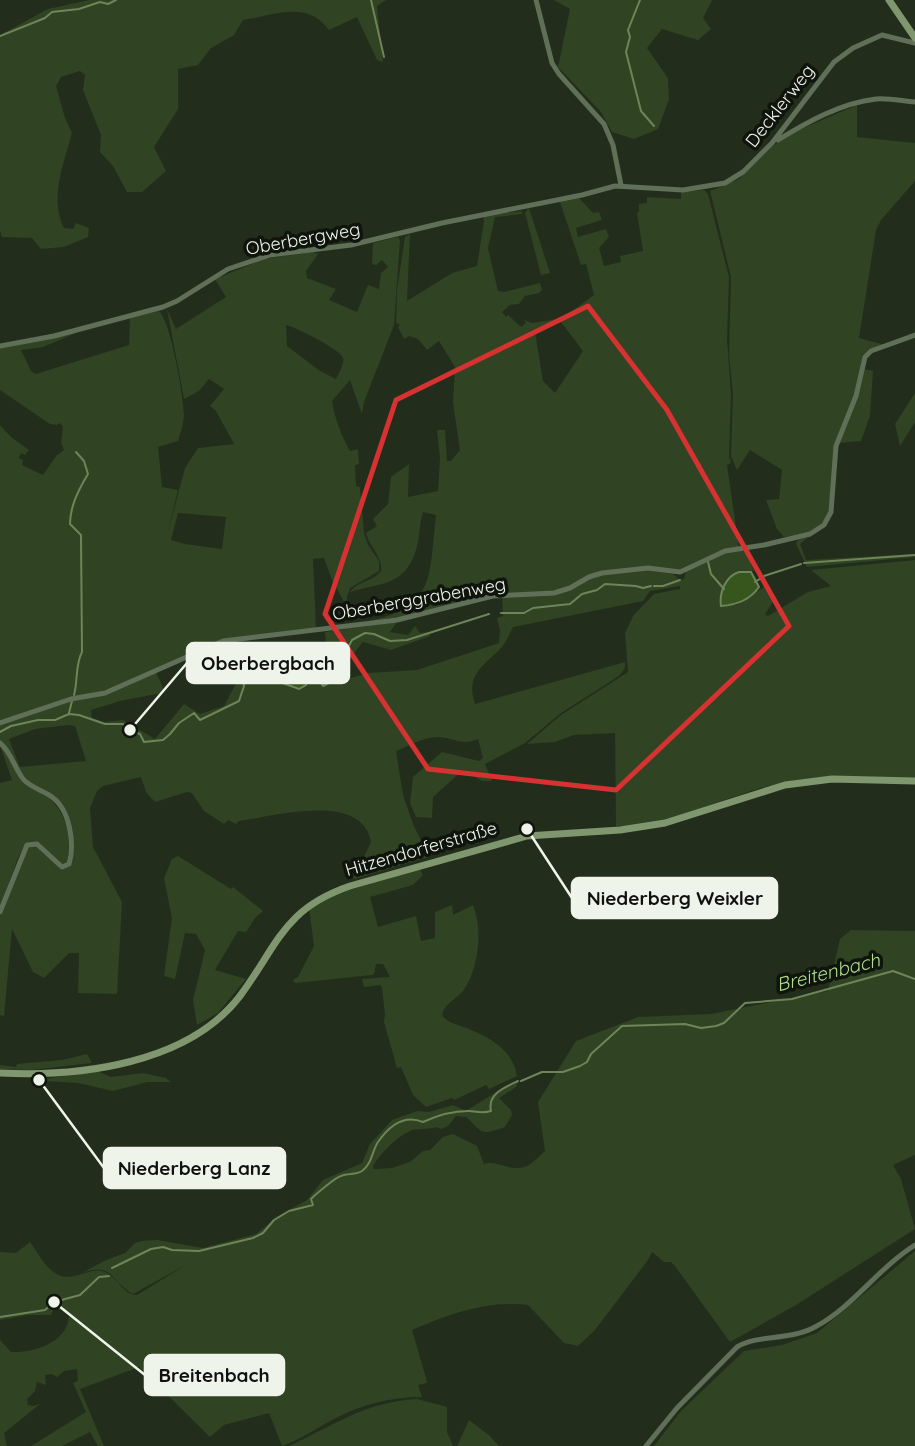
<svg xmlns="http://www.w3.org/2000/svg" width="915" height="1446" font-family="Quicksand,sans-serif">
<rect width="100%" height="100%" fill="#232d1c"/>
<path fill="#304322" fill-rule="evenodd" d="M89,0h297l-9,6 6,56 -6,-2 -20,-43 -28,13c-22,-30 -53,-15 -86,-10l-9,15 -23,13 -13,17 -20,4v40l-24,38 12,24 -24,21h-15l-14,-26 -13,-14 1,-17 -18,-45 2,-15 -5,-4 -19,6 -5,9 9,32 7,15c-8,30 -23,65 -8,95l9,1 3,-6 13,5 -1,9 -24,10 -23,2 -9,-11 -30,-1 -2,-6v-196l48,-26z
M554,0h158l-9,18 8,11 -13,11 -36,-11 -15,19 21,30 1,21 -11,30 -24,10 -22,-7 -11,-20 -43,-45 12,-58z
M857,105v32l58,6v38l-34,39 -5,10 -17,108 26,7 -17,5 -5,5 -8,40 -19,47 -7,72c-11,18 -26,20 -45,23l-7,-8 -11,-29 13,-1 3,-29 -32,-20 -13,20 -6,-14 2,-63 -4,-37 2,-79 -21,-86 29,-12 35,-34 18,-12z
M704,190l4,4 21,83 -2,62 4,54 -2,63 2,7 -4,2 12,83 -22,4 -39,18 -26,-3 -51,5 -31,15 -16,5 -55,2 -96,23 -35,4c69,-13 61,-48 68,-106l-13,-3c-4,12 -3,26 -7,38 -11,37 -38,33 -66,42 7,-11 23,-10 31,-21 2,-15 -12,-24 -15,-38l11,-7 -4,-7 15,-15 3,-27 18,-13 -1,33 30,-6 2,-34 -3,-27h8l2,31h4l9,-11 -7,-47 2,-36 -16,-26 -12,9 -9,-11 -9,-3 -5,3 -6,-12 2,-2 -4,-2 1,-33 8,-53 5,-3 -3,67 45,-28 25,-7 7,-45 -1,-5 38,-5 2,3 -28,3 -7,31 10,43 6,1 36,-9 2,7 -3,3 -14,3 -6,8 -9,1 -8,7 4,5 2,-2 13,12 5,-4 -2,-3 8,3 30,-5 32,-23 -8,-31 -5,1 -21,-63 19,-4 14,15 6,-1 3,8 -26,8 2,9 28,-8 3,8 -10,11 5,18 17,-4 -1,-6 23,-5 -6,-38 2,-1v-8l8,-1v-6l34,2v-7zM561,322l22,29 -28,42 -12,-12 -8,-49z
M529,208l21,65 -9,2 -16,-62z
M398,237l2,3 -6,85 -30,77 -2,12 -12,-34 -18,21c3,18 9,34 18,50l8,-2 1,15 -4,1 1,21 4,1 4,46 4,12 11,16v10l-29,17 -3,9 1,12 -16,-29 -8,-22 -11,1 3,71 -94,10 -106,47 -116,34v-296l11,12 18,13 -4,5 -4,-2 -2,5 4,2 -1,5 21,10 13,-19 8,-6 -3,-7 2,-16 -3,-4 -3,2 -7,-1 -50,-34v-42l83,-18 -40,17 -22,3 10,21 5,3 93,-29 1,-27 29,-7c12,11 24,84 25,102 0,9 -3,19 -6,28l-20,6 4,40 16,3 -11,45 18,-67 13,-20 36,-4 -18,-33 -6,-5 14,-17 -15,-10 -10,12 -15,8 -17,-90 9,20 50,-32 -11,-18 49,-20 49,-7 5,2 -12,17 1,7 29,11 -7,11 28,12 11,-27 11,4 2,-16 7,-6 -6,-7 -6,5 -4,-1 1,-21zM286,325c9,2 54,24 57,33 2,5 -5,16 -7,21l-16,-8 -33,-25zM178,513l48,4 -4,32 -37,-5 -14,-4z
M864,369l9,2 -3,45 -9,25 -22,2z
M915,393v29l-15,24 -5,-22z
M808,537l-8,7 6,16 109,-6v3l-108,10 -11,-23 2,-4z
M745,550l9,21 -15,1 -18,33h15l28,-18 9,15 -8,12 3,2 40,-24 23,-6 -20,-16 104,-10v218l-83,-2 -36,4 -36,8 -88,30 -56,9 -1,-94 -41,2 -19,7 -28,2 34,-29 67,-43 -3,-39 8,-17 21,-22 26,-5v-3l-30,5 -7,10 -130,26c-3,6 -6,14 -11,20 -18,19 -37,27 -27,57l150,-42v6l-6,8 -58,37 -36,30 -40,21 7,17h-10l-19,-11 -30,27 -1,21 -16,-1 -6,-14 3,-26 29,-25 37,9 4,-3 -5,-19c-16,7 -23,-1 -39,-2 -14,-1 -30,9 -43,14l7,44 10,29 16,33 -75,22 -4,-16 14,-6 7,-15c-9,-51 -96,-26 -132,-21l-3,3 -8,-4 -4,4 -20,-13 -12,-18 -5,-1 -32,10 -9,-10 -5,-15 -38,9 -6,5 -7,17 3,39 29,55 -5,92 -39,-1 1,-40h-10l-25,25 -11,-6 -21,-43 -8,87 -4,-1v-98l28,-71 10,1 23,22 11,-9 -8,-52c-13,-9 -29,-18 -39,-31 -10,-11 -13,-25 -25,-36v-17l71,-24 23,-3 62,-25 8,18 -2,3 -42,8 -29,9 1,8 12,4 19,-2 32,19 29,-35 16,10 24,-8 17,-32 36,7 22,8 4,-8 -12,-4 -19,-13 5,-9c8,3 9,7 15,11 9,8 25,3 36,1l-3,-35 72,-10 -7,10 18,3 7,-9 5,7 10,-1v4l-39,14 -28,-8 -21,26 9,10 17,-5 49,-3 82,-27 1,-13 -3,-12 6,-2 -1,-19 52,-3 39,-18 55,-7 25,5 7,6 4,-1 2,-8 40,-19zM68,725l7,1 11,35 -66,6 -11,-28 26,-10z
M0,745c9,8 11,19 18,28 5,7 15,12 22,17 25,19 33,41 27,73l-4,3 -27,-24 -10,1 -8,15 -18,49v-124l12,-3z
M178,856l53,33 2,-2 30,24 -8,7 -9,14 -8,-1 -23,39 31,9 -28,34 -21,12 -4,-25 12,-50 -9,-16 -11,-1 -10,46 -11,-3 8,-58 -8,-40 8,-19z
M420,869l3,6 -10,10 -43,12 8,30 38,-11 5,25 14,-3v-26l17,-7 1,10 20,-10c10,24 6,64 -10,86 -7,8 -19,13 -21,24 5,8 15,9 24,13 24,9 47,22 51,48l-28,13 -3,-4 -32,15 -2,-2 -26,9 -13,-12 -12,-28 -4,1 -13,-46 1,-8 -3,-26 -2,-3 -16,2 -2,-8 28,-2 -7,-13h-7l-2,10 -2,1 -77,8 -2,-3 5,-3 16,-31 -5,-38 23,-13z
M851,930l64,1v224l-22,10 8,14 14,50 -119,76 -66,37 -55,-76 -4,-4h-7l-12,-10 -4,8 -53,70 -17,16 -14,-3 -36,-38c-41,-5 -79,9 -116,25l14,48 1,5 -9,2 4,12c-30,0 -59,7 -86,21 -18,9 -34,21 -54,28l-13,-33 -45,12 -14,12 -71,-70 -59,22 24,57h-6l-8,-14 -28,14h-31l55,-34 -13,-29 5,-2 -1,-12 -13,2 -7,6 -5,-3 -7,1 1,10 -9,-3 -2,9 -8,8 1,6 5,1 7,-2 -36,29 3,13h-7v-106l11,12c23,1 59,-10 58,-39h-4l-10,-8 -4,10h-23l-28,5v-68l16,1 14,-11c7,9 12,20 20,27 21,20 39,-6 57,4 12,6 16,22 30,22l47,-29 -51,28c-22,-12 -20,-33 -51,-21l24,-13 19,-7 10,-10 7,-2 15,-1 46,8 53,-14 22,-18 29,-16 16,-20 39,-17 8,-19 22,-24 25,-9 12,1 24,-7 13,6 38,-24 14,-5 -2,5 -17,11 12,12 1,5 -7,12c-26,9 -21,6 -39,-10l-10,-1 -8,10 -7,3 -4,-2c-9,3 -21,1 -27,4 -15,7 -29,22 -37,35l1,3 18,-1 18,-6 13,-11 7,-1 13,-13 10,-3 24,12 7,18c7,-2 10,-1 17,1 23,7 27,2 44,-14l-7,-49 38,-61 62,-24 73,-3 117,-23 12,-52z
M87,1054l5,9 -61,7 -31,-1v-4l16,2 1,-3 45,-4z
M97,1071l14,6 32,-4 23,5 5,4h-24l-34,9 -35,-8 -33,-2 -1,-2z
M915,1251v195h-261l27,-35 63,-60 38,-6 35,-12z
M417,1399l30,8v25l6,14h-164c46,-21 75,-44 128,-47z
M469,1420l21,16 9,10h-42z"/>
<path fill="#37561d" stroke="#6e855a" stroke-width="2" d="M739,572h12l8,15c-9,13 -23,18 -38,19 -2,-14 5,-30 18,-34z
M264,661c15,5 26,18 42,21v3l-7,4 -22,-8 -36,-7 1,-6 10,-5z"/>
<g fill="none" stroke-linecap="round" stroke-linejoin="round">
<path stroke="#6e855a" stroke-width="2" d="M371,0l13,57
M640,0l-12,30 2,7 -4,15 15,59 13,15
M0,36l45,-18 7,-6 27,-3 21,-7 8,2 8,-4
M708,562l3,12 13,15
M804,563l111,-8
M755,582l9,-6 37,-12
M654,586h9l17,-6
M501,613h23l9,-5 37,-4 12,-10 15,-4 8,-6 31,2 7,2 8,-2
M305,682l14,-2 4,6 6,-3 23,-43 13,-7 9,1 16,7 17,-1 82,-26
M74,695c4,-14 1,-30 8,-43l-1,-117 -11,-11c0,-18 9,-35 18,-50l-4,-13 -8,-9
M69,713l3,-12
M0,732l11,-6 27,-6h17l14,-6 10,1 26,9h18l7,6 10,4 4,8 19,-2 7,-6 9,-11 15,-10 6,7 39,-19 5,-15 -2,-10
M521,1081l21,-9h21l17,-6 7,-4 4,-8 31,-28 63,-2 16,4 15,-2 8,-3 21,-20 47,-4 101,-28 22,8
M112,1268l39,-19 12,-2 9,3 27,1 54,-13 10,-5 11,-13 15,-9 24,-6 -2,-6c5,-5 25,-22 30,-23 7,-3 15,-1 21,-5 10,-7 10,-20 16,-29 11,-16 26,-28 45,-20 15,-7 28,-11 45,-11 9,0 13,3 23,0 -4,-17 14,-24 27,-30
M0,1317l45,-7 9,-8 26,-7 19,-18 10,-1"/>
<path stroke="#606f57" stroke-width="5" d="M536,0l16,63 7,11 45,50 9,21 8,40
M778,140c29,-18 63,-37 98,-41 13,-1 26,2 39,3
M0,346l54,-10 109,-29 14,-6 51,-32 42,-14 81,-10 91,-22 140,-28 33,-9 68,4 42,-7 18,-11 29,-29 62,-81 19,-14 29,-13 33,8
M0,723l71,-24 34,-6 118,-52 174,-21 96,-24 61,-3 16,-5 19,-11 13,-4 46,-5 32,4 45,-21 39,-6 46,-11 14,-9 7,-13 5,-66 20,-50 9,-39 6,-6 44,-16
M0,743c12,10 14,25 24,37 8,8 20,11 28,17 18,13 23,47 17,67l-7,3 -25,-23 -10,1 -27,67
M646,1446l31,-38 60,-61c21,-13 52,-6 78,-20 38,-20 63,-59 100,-82"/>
<path stroke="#7f966f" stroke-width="7" d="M889,0l26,38
M0,1073c80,4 188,-9 240,-77 38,-51 43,-87 110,-110l177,-50 93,-6 45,-7 120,-38 47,-6 83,2"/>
</g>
<path fill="none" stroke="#d73232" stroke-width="5" stroke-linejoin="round" d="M588,306l79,104 122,216 -173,164 -188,-21 -103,-155 71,-214z"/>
<g text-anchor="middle" stroke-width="7" stroke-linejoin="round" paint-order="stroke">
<g font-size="18" fill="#eef4e9" stroke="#0f140c">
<text transform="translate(780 106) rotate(-52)" y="6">Decklerweg</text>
<text transform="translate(303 239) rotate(-10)" y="6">Oberbergweg</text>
<text transform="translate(419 599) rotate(-10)" y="6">Oberberggrabenweg</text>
<text transform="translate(421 849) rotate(-16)" y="6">Hitzendorferstraße</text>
</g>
<g font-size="19" font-style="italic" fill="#afdf8c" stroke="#0f140c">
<text transform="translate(828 972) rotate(-14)" y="7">Breitenbach</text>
</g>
</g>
<path fill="none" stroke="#eef4e9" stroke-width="2.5" d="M130 730L187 663M527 829L572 898M39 1080L104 1168M54 1302L145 1375"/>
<g fill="#eef4e9" stroke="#0f140c" stroke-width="2.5">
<circle cx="130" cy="730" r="7"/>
<circle cx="527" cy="829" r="7"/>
<circle cx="39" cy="1080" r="7"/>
<circle cx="54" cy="1302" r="7"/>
</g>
<g fill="#eef4e9" stroke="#eef4e9" stroke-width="2.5">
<rect x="187" y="643" width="162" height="40" rx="7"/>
<rect x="572" y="878" width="205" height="40" rx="7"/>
<rect x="104" y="1148" width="181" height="40" rx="7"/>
<rect x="145" y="1355" width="139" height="40" rx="7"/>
</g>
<g font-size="19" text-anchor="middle" font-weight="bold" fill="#111">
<text x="268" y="670">Oberbergbach</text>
<text x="675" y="905">Niederberg Weixler</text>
<text x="194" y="1175">Niederberg Lanz</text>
<text x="214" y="1382">Breitenbach</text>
</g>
</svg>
